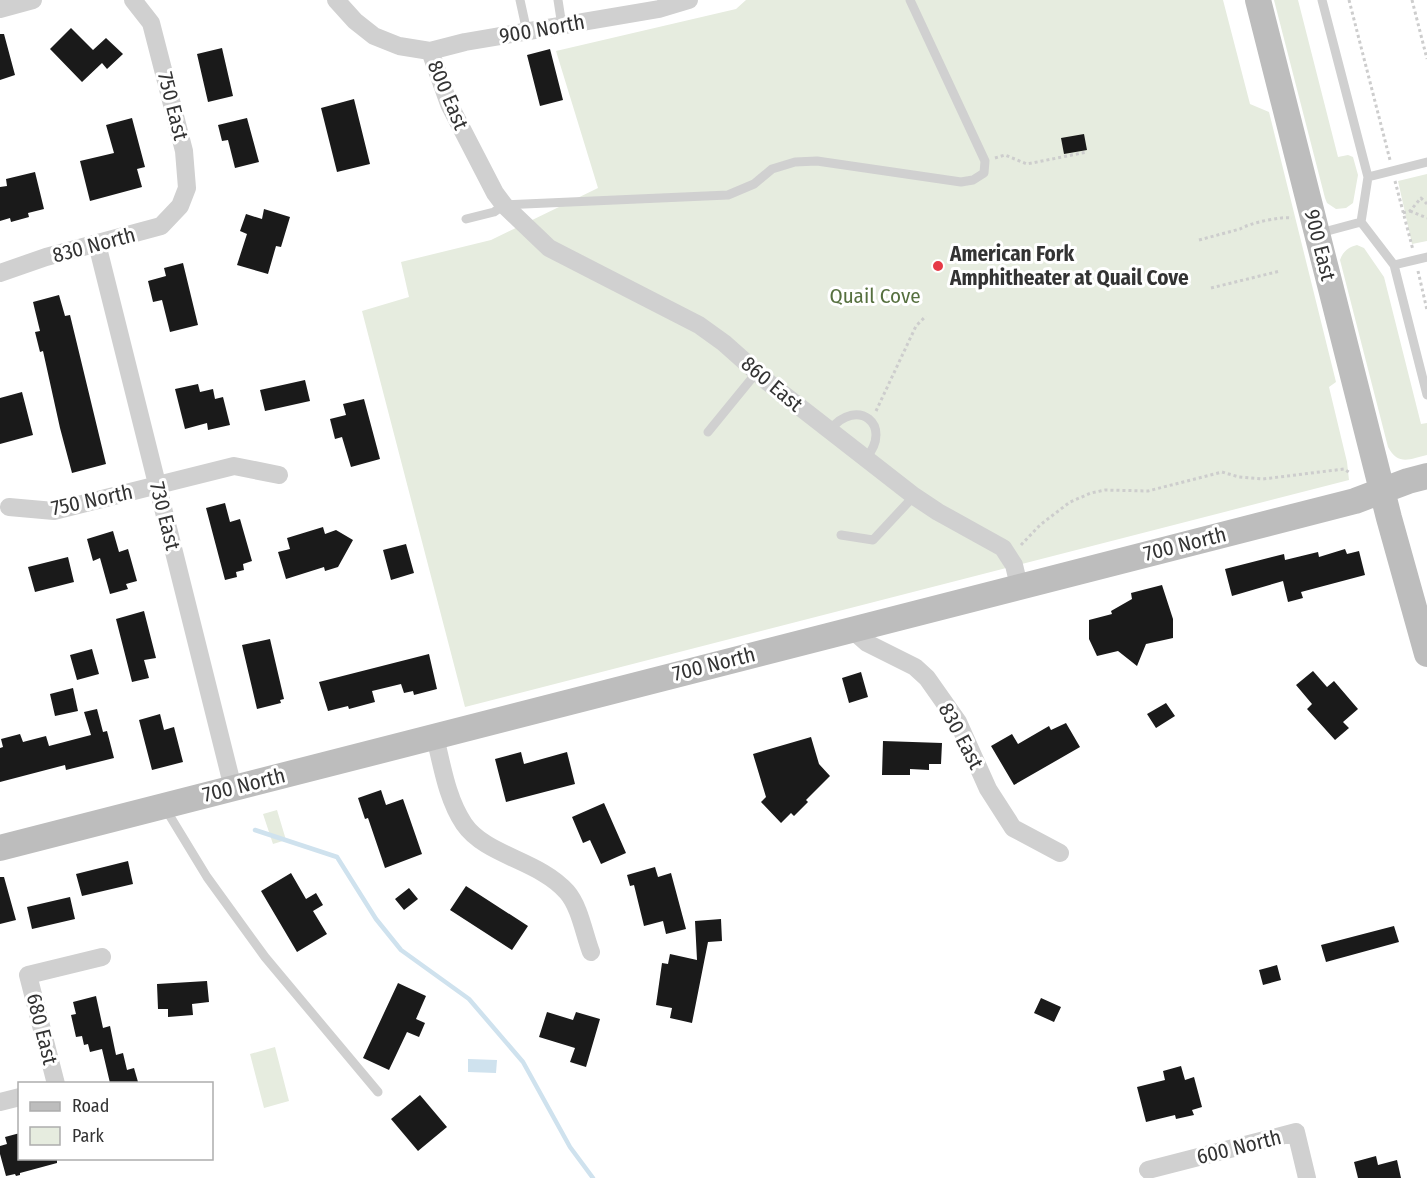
<svg xmlns="http://www.w3.org/2000/svg" width="1427" height="1178" font-family="'Fira Sans Condensed',sans-serif">
<rect width="100%" height="100%" fill="#fff"/>
<path fill="#e6ecdf" d="M746,0h477l27,104 19,8 67,270 -7,5 18,75 2,18 -884,227 -103,-396 47,-14 -8,-35 90,-22 107,-52 -42,-137 180,-42z
M1274,0h24l40,157 10,-2 5,2 5,18 -5,28 -7,5 -10,1 -9,-6 -2,-5z
M1427,174v67l-15,3 -14,-63z
M1357,245l7,3 20,29 37,147 6,-1v32c-17,4 -29,11 -39,-8l-48,-187c3,-9 9,-13 17,-15z
M277,810l9,30 -13,4 -10,-30z
M275,1047l14,54 -25,7 -14,-54z"/>
<path fill="#cfe2ee" d="M468,1059l29,1 -1,13 -28,-1z"/>
<g fill="none" stroke-linecap="round" stroke-linejoin="round">
<path stroke="#cfe2ee" stroke-width="4.5" d="M255,830l82,27 39,62 25,31 68,49 54,63 47,85 23,31"/>
</g>
<path fill="#1a1a1a" d="M71,28l22,22 13,-12 17,16 -16,15 -5,-6 -20,19 -32,-33z
M0,34h4l11,41 -15,5z
M222,48l11,48 -25,6 -11,-48z
M550,49l13,51 -23,6 -13,-51z
M354,99l16,65 -33,8 -16,-64z
M132,118l13,49 -8,2 5,18 -52,14 -10,-40 34,-8 -8,-28z
M247,118l12,44 -24,6 -7,-28 -6,1 -4,-16z
M1084,134l3,16 -23,4 -3,-16z
M35,172l9,37 -16,4 1,4 -18,5 -1,-4 -10,3v-34l7,-1 -1,-7z
M264,209l26,8 -9,30 -5,-1 -8,28 -31,-9 10,-31 -7,-3 6,-17 16,5z
M183,263l15,62 -28,7 -8,-32 -9,2 -5,-21 18,-5 -2,-8z
M59,295l6,21 5,-1 36,149 -34,9 -12,-45 -17,-77 -3,1 -5,-20 5,-1 -7,-29z
M305,380l5,21 -45,10 -5,-21z
M198,384l2,8 13,-3 2,10 8,-2 7,28 -22,5 -1,-7 -22,6 -10,-40z
M22,392l11,43 -33,9v-46z
M364,399l16,60 -29,8 -9,-30 -7,2 -5,-20 16,-4 -3,-11z
M225,503l5,19 10,-3 12,42 -9,3 1,6 -8,2 1,5 -12,3 -19,-72z
M323,527l2,7 11,-4 17,10 -15,27 -13,4 -1,-4 -38,12 -8,-27 12,-3 -3,-11z
M113,531l6,21 9,-3 9,32 -11,3 2,5 -18,5 -10,-36 -7,3 -6,-22z
M406,544l8,29 -23,7 -8,-30z
M1345,549l2,5 12,-3 6,24 -64,17 2,6 -15,4 -5,-21 -51,15 -7,-27 59,-15 1,6 33,-8 1,5z
M68,557l6,25 -39,10 -7,-25z
M1162,585l11,34v19l-27,6 -9,22 -19,-15 -21,5 -8,-17v-19l23,-6 -1,-3 21,-12 -1,-6z
M144,611l12,47 -12,2 5,18 -17,4 -16,-63z
M270,639l14,60 -4,1 1,3 -24,6 -15,-64z
M92,649l7,25 -22,6 -7,-25z
M429,654l8,35 -23,6 -1,-4 -9,2 -3,-9 -29,7 3,11 -26,7 -1,-3 -20,5 -9,-29z
M1313,671l14,16 7,-6 24,28 -15,13 6,6 -14,12 -28,-31 5,-5 -16,-19z
M861,672l7,25 -19,6 -7,-25z
M73,688l5,23 -23,5 -5,-22z
M1166,703l9,13 -19,12 -9,-14z
M97,709l6,23 4,-1 7,27 -48,12 -1,-5 -65,17v-34l3,-1 -2,-8 19,-5 3,8 23,-6 3,10 42,-11 -7,-23z
M160,714l4,16 10,-3 9,35 -31,8 -13,-50z
M1066,723l14,24 -66,38 -23,-39 21,-12 6,10 31,-18 2,4z
M811,737l8,27 11,12 -24,24 2,2 -14,14 -3,-3 -10,10 -20,-21 5,-5 -13,-43z
M883,741l59,2 -1,21h-12v6l-19,-1v6h-28z
M521,752l3,12 43,-12 8,32 -69,18 -11,-43z
M381,790l5,15 17,-6 19,55 -37,14 -17,-50 -3,1 -7,-21z
M604,803l22,50 -25,11 -11,-24 -7,3 -11,-26z
M128,861l5,23 -51,12 -6,-22z
M655,867l3,10 13,-4 15,56 -20,5 -3,-13 -19,5 -10,-41 -4,1 -3,-11z
M291,873l15,26 10,-6 7,12 -10,6 14,23 -30,18 -36,-61z
M0,877h4l12,43 -16,4z
M466,886l62,40 -16,24 -62,-40z
M409,888l9,11 -14,11 -9,-11z
M70,897l5,22 -43,10 -5,-22z
M721,919l1,22 -14,1 -16,81 -22,-5 2,-10 -16,-3 6,-42 6,1 2,-10 27,6 -2,-39z
M1394,926l5,16 -73,20 -5,-17z
M1277,965l4,15 -18,5 -4,-15z
M207,981l2,21 -17,2 1,11 -25,2v-8h-10l-1,-25z
M398,983l28,13 -10,23 9,4 -6,14 -12,-5 -18,38 -26,-12z
M96,996l7,32 7,-2 6,29 7,-2 4,17 7,-2 4,14 -28,1 -8,-34 -12,3 -2,-8 -4,1 -2,-9 -6,1 -5,-22 5,-1 -3,-12z
M1041,998l20,9 -7,15 -20,-9z
M547,1012l26,8 3,-8 24,7 -14,48 -16,-5 5,-14 -36,-11z
M1181,1066l4,14 9,-3 8,30 -10,3 2,5 -18,4 -1,-4 -29,7 -9,-35 28,-7 -2,-9z
M420,1095l27,32 -29,24 -27,-32z
M20,1133v25h37v5l-37,10v2l-4,1 -1,-2 -9,2 -6,-22v-8l7,-2 -2,-7z
M1376,1156l2,9 19,-5 4,18h-43l-4,-16z"/>
<g fill="none" stroke-linecap="round" stroke-linejoin="round">
<path stroke="#cdcdcd" stroke-width="3" stroke-dasharray="3 3" stroke-linecap="butt" d="M1349,0l41,160
M1412,0l15,59
M995,158l10,-3 22,9 60,-12
M1395,181l18,69
M1410,211l17,7
M1403,213l7,-2 11,-13 6,6
M1199,240l41,-11c9,-6 42,-13 52,-11
M1418,271l9,39
M1211,288l69,-17
M876,411l40,-85 10,-10
M1021,545l19,-20 30,-23 21,-9 14,-3 43,1 74,-19 17,5 24,2 81,-10 6,4"/>
<path stroke="#d0d0d0" stroke-width="9" d="M520,0l7,32
M558,0l4,26
M1322,0l46,177 59,-15
M466,219l28,-7 10,-7 224,-10 26,-11 18,-15 23,-7 22,-1 144,21 12,-2 11,-7 1,-12 -75,-161
M1361,222l33,43
M1320,233l41,-11 7,-45
M1427,257l-33,8 33,130
M830,430c27,-34 64,-5 36,28
M708,432l49,-60
M841,535l32,5 41,-44
M165,808l42,69 58,80 113,135"/>
<path stroke="#d0d0d0" stroke-width="18" d="M336,0l19,21 19,15 25,10 31,5 35,-9 194,-33 30,-9
M0,9l33,-9
M430,51l19,53 46,89 9,12 45,43 150,77 25,18 45,40 145,113 24,16 65,36 11,17 5,21
M97,244l136,544
M0,273l46,-16 115,-31 19,-20 7,-18 -3,-37 -33,-128 -18,-23
M9,507l45,4 180,-45 45,9
M851,629l16,14 48,24 12,11 31,44 30,67 25,39 47,25
M435,737c7,28 12,62 29,87 22,32 75,36 103,68 13,15 17,42 24,60
M56,1084l-28,-109 74,-18
M0,1102l20,-5
M1148,1170l148,-38 11,46"/>
<path stroke="#bdbdbd" stroke-width="26" d="M1258,0l131,518 38,136
M0,848l1355,-347 53,-20 19,-5"/>
</g>
<circle fill="#e63946" stroke="#fff" stroke-width="2" cx="938" cy="266" r="6"/>
<g text-anchor="middle" stroke-width="6" stroke-linejoin="round" paint-order="stroke">
<g font-size="21" fill="#333" stroke="#fff">
<text transform="translate(542 29) rotate(-10)" y="7">900 North</text>
<text transform="translate(448 95) rotate(67)" y="7">800 East</text>
<text transform="translate(173 106) rotate(76)" y="7">750 East</text>
<text transform="translate(94 245) rotate(-15)" y="7">830 North</text>
<text transform="translate(1320 245) rotate(76)" y="7">900 East</text>
<text transform="translate(772 384) rotate(40)" y="7">860 East</text>
<text transform="translate(92 500) rotate(-12)" y="7">750 North</text>
<text transform="translate(165 516) rotate(76)" y="7">730 East</text>
<text transform="translate(1185 544) rotate(-14)" y="7">700 North</text>
<text transform="translate(714 664) rotate(-14)" y="7">700 North</text>
<text transform="translate(961 736) rotate(62)" y="7">830 East</text>
<text transform="translate(244 785) rotate(-14)" y="7">700 North</text>
<text transform="translate(42 1029) rotate(76)" y="7">680 East</text>
<text transform="translate(1239 1147) rotate(-14)" y="7">600 North</text>
</g>
<g font-size="21" font-weight="bold" fill="#333" stroke="#fff" text-anchor="start">
<text x="950" y="261">American Fork<tspan x="950" dy="24">Amphitheater at Quail Cove</tspan></text>
</g>
<g font-size="21" fill="#56703f" stroke="#fff">
<text x="875" y="303">Quail Cove</text>
</g>
</g>
<rect x="18" y="1082" width="195" height="78" fill="#ffffff" stroke="#adadad" stroke-width="1.5"/>
<rect x="30" y="1102" width="30" height="9" fill="#bdbdbd" stroke="#adadad" stroke-width="1.5"/>
<text x="72" y="1112" font-size="18" fill="#333333">Road</text>
<rect x="30" y="1127" width="30" height="18" fill="#e6ecdf" stroke="#adadad" stroke-width="1.5"/>
<text x="72" y="1142" font-size="18" fill="#333333">Park</text>
</svg>
